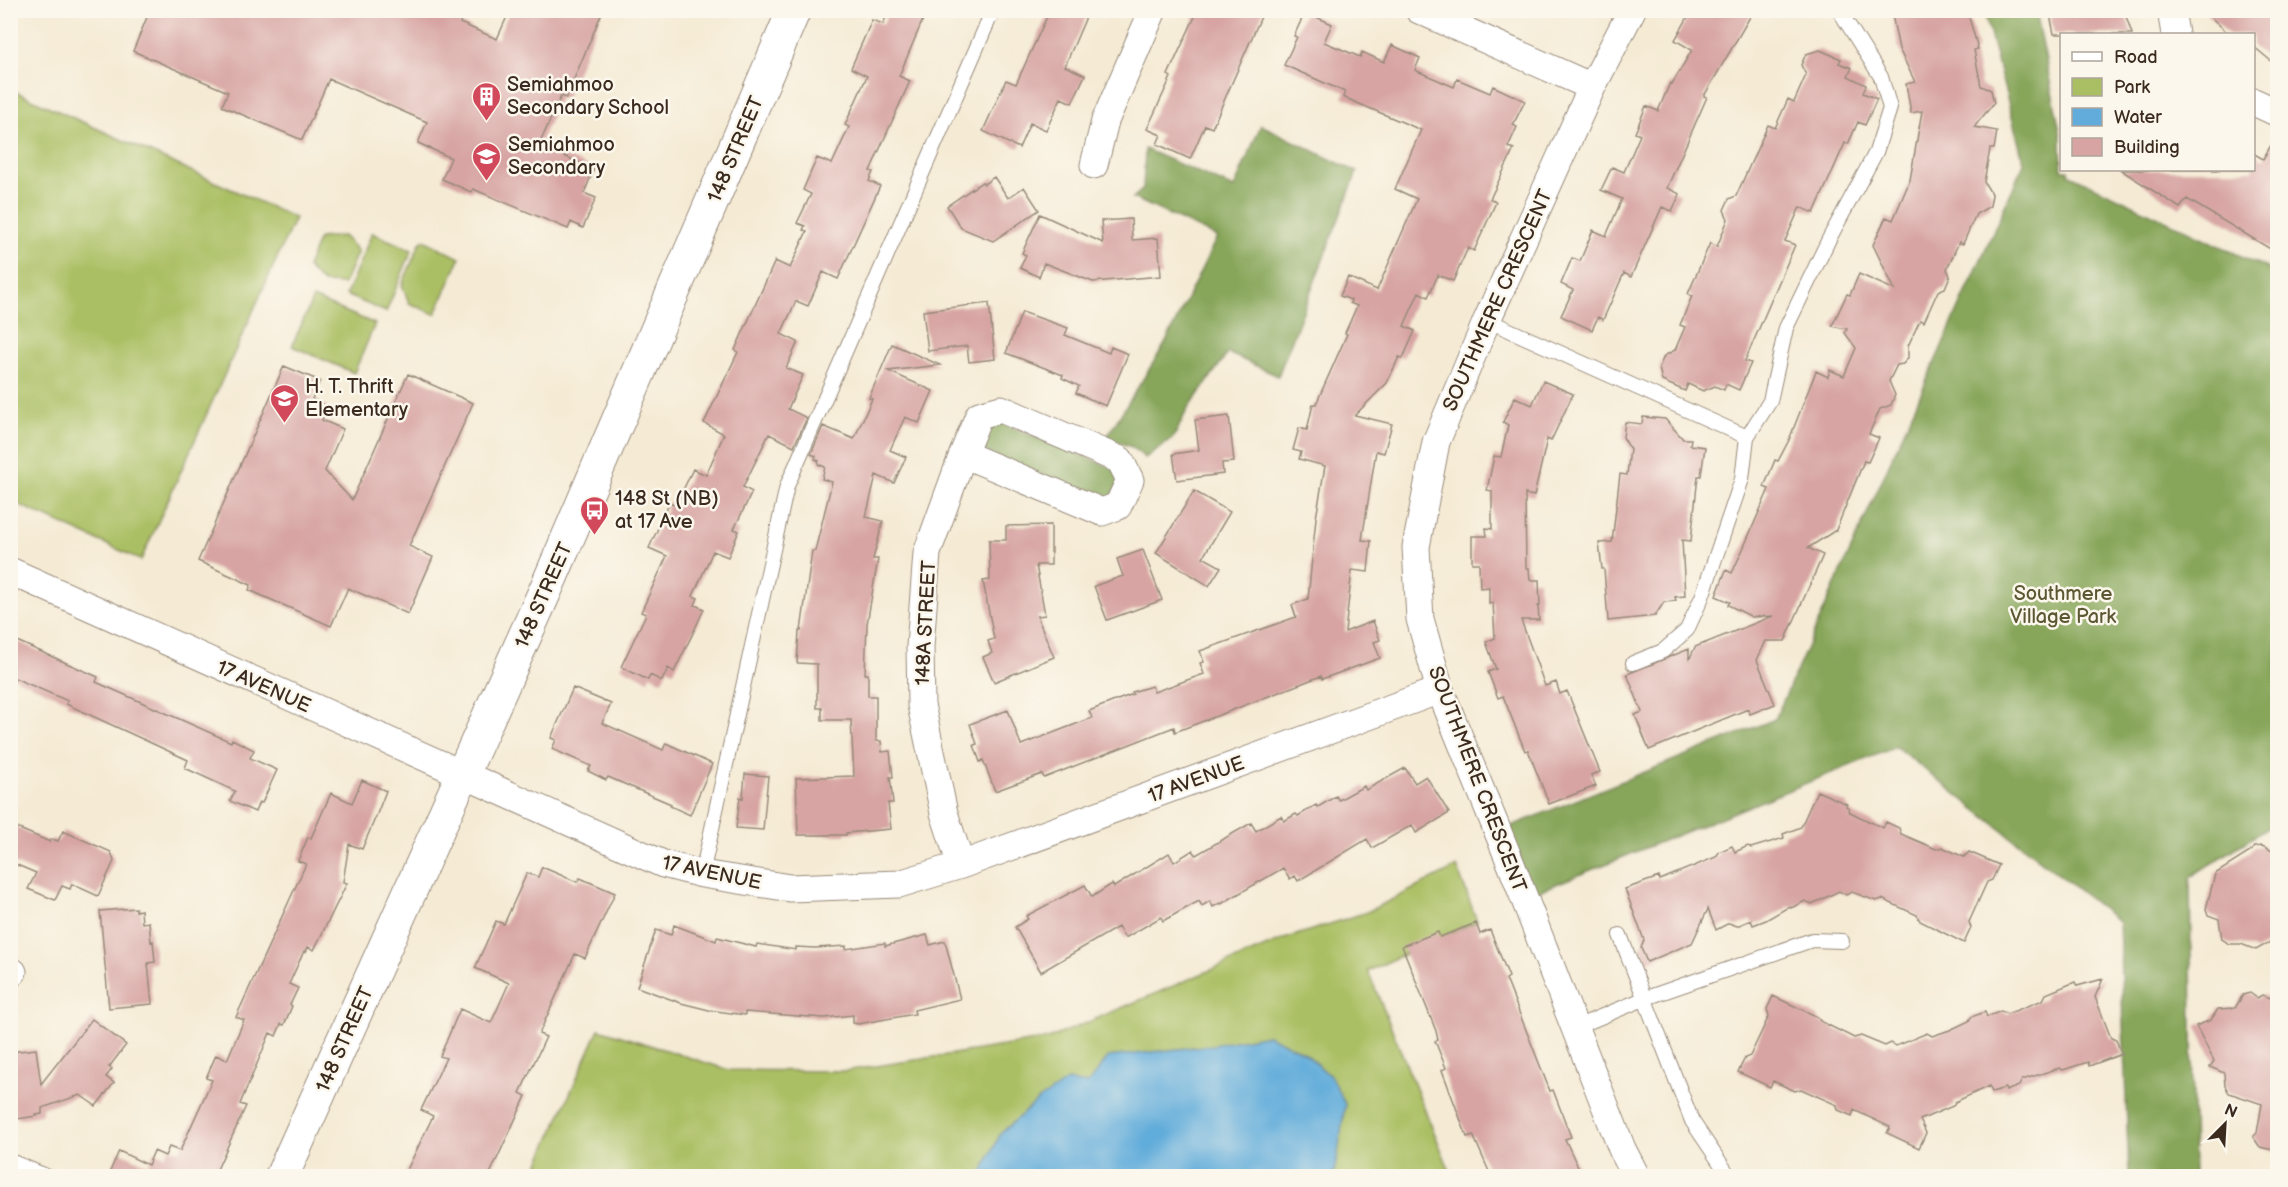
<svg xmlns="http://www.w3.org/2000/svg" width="2288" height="1187" font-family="'Balsamiq Sans',sans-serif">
<rect width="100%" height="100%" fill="#fbf7ec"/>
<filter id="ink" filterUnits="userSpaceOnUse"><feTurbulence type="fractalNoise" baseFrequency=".0167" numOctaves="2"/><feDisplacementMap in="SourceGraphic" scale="12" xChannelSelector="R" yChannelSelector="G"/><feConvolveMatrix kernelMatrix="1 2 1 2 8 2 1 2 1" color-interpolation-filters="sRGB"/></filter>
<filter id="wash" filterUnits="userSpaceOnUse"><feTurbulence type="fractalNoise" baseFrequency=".008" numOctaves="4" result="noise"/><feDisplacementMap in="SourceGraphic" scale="24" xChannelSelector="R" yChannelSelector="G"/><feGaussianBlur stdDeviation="1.35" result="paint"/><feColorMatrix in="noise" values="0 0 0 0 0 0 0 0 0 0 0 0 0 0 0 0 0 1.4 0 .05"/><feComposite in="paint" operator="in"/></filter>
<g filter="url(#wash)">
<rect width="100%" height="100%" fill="#f5ebd5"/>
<path fill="#aabf64" stroke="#727441" stroke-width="1.5" d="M14,91l281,127 -154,342 -130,-59 -1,-403z
M372,233l40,17 -26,62 -40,-17z
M343,236l15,15 -14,33 -21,-1 -16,-16 12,-29z
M424,240l36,18 -24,55 -2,1 -25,-11 -7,-18 18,-42z
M313,298l62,26 -21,49 -62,-27z
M1457,867l20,54 -109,50 84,205h-919l66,-147 130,41 116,1 203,-32 236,-100 83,-27z"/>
<path fill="#87a65a" stroke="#61683c" stroke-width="1.5" d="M1984,11h52l25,125 1,34h6l2,5 207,98v549l-87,55 4,299h-65l-10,-254 -223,-175 -372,150 -27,-65 278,-113 249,-556z
M1261,125l96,47 -79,204 -50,-23 -41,57 -13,27 -29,21 -13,-11 -26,-9 59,-94 52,-107 -84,-39 10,-9 2,-40 89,39z
M997,424h7l111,45 6,7 -12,27 -123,-51c-4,-14 -1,-21 11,-28z"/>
<path fill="#61acda" stroke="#4e6b7c" stroke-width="1.5" d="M1268,1035l37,18 26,24 14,27 -7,50 -5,22h-353l21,-43 35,-31 31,-21 21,3 20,-27 105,-12z"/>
<g id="blocks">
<path fill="#d7a4a3" d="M150,10h291l20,9 -1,4 37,16 13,-29h93l-37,88 -5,-2 -22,49 55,24 -10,24 12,5 -13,30 -12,-6 -3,7 -95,-40 -2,3 -29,-13 9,-21 -33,-15 9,-21 -98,-43 -27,61 -80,-34 6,-14 -95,-41z
M889,10h38l-28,66 11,5 -40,90 3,1 -4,9 11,5 -42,93 -15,-7 -15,34 -12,-5 -15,33 17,8 -12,26 17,7 -15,34 19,9 -13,28 -25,-12 -26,53 9,5 -18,37 5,2 -11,26 -15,-6 -20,45 5,2 -3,7 9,4 -11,24 -19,39 -6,-4 -6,13 -12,-6 -2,5 -27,-13 25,-53 -5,-2 26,-56 -18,-8 21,-46 6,3 17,-36 13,6 18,-41 -20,-11 34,-71 -3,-2 40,-89 15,7 17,-37 -4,-1 2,-4 -8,-3 14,-29 -8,-4 14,-32 15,6 17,-37 -4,-2 22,-49 -16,-8 21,-48 11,4z
M1050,10h39l-24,56 20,9 -13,28 -11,-5 -15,32 -16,-7 -11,25 -36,-17 23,-51 10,4z
M1198,10h66l-52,118 -7,-3 -15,34 -33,-15 4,-9 -14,-6 24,-52 -3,-2z
M1692,10h62l-50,86 3,1 -40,91 13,6 -8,17 -10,-4 -31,70 -7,-4 -21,47 -5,-3 -6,13 -31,-14 12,-26 -12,-6 11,-26 8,3 13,-31 13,6 16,-37 -21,-9 11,-23 12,5 16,-37 -5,-2 11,-27 12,5 12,-28 2,1 20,-34 -17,-10z
M1891,10h76l11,39 -4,1 7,36 10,4 3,13 -20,24 23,4 -3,18h-4l-6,33 8,13 -2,11 -14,8 -13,30 -4,-2 -12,27 3,7 -5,12 -7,3 -14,31 -4,-2 -12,26v12l-5,6 -6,1 -8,16 6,14 -4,10 -11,4 -11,25 10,4 -11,24 -4,-1 -28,69 -28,18 15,7 -38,86h-19l-9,19 18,44 -25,10 -2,-5 -99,41 -14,-35 7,-3 -15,-38 62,-25v11l6,-13 78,-31 -21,1 -24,-12 2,-3 -14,-6 10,-26 6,3 11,-24 26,-60 -5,-2 11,-27 3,1 11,-21 27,-69 12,6 2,-7 14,6 12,-28 -11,-15 2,-4 -15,-3 15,-32 3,1 9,-21 36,16 -22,-45 13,-28 7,3 17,-40 12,-69 -11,2 -5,-29 9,-2 -16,-33z
M2049,10h75l8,24h-78z
M2203,10h74v56l-24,-20v-12h-24z
M1305,12l27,12 -8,18 36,15 2,-5 22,10 8,-17 28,13 -5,12 39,17 3,-8 33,14 3,-7 32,15 -12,24 4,2 -9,20 6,2 -24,50 6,3 -22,49 -6,-3 -15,33 -15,-6 -10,22 -9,-5 -15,34 11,5 -12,27 -4,-1 -12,26 -32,32 37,9 -8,29 -8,-2 -14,89 9,1 -3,31 -16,-2 -7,62 28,-11 7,19 -6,2 6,16 -58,21 -1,-3 -146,56 -1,-5 -130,51 -2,-4 -47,17 -12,-31 -3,2 -6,-17 3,-1 -7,-20 38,-14 13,35 71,-27 -3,-7 44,-17 -1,-2 20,-6 2,6 50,-18 -4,-11 4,-1 -4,-11 96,-34 -4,-12 16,-6 8,-81 9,-52 -26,-7 2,-7 -8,-2 6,-22 8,2 6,-26h3l31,-70 -2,-1 12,-27 -7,-3 1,-3 -11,-4 8,-19 29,13 40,-91 -22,-10 26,-59 -78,-33 2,-5 -61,-27 13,-28 -3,-1z
M1820,50l21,9 -2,4 13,5 -4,8 18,9 -3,8 14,6 -12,26 -7,-3 -10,22 -3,-1 -31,70 -14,-6 -15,34 10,4 -50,116 6,2 -12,27 -13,-6 -2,6 -9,-4 -12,5 -15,-7 -3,7 -23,-10 -3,-13 5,-12 11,-6 10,-23 -5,-2 12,-29 -4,-2 22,-51 7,4 11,-28 -4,-9 5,-11 7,-3 32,-71 7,3 13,-29 6,3 12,-27 -5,-10 5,-11z
M2277,135v118l-90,-54 -7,9 -59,-38h132v-17l10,6z
M994,177l14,21 16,-11 15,23 -46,31 -32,-13 -14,-22 35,-24 2,2z
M1040,214l63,29 -2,-22 30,-2 1,21 26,-2 3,38 -68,6 -49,-19 -5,14 -19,-9 6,-13 -4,-2z
M989,303l6,56 -26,3 -2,-16 -39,5 -5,-40z
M1022,312l46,16 -3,7 44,18 2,-6 17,7 -22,52 -30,-13 3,-7 -17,-8 1,-3 -57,-22z
M892,344l48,21 -52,6 45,20 -14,32 -14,-6 -15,33 16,7 -12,26 -18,-8 -10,42 17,4 -10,38h5l-11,65 -2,50h3v22h8v45h5l1,11 8,-1 3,26h-3l3,26h-5l3,26 -45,4v2h-48l-2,-57 58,-2 -3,-56h-29v-12h-5v-44l-20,-1 2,-32h2l11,-80h3l17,-69 -10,-3 3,-12 -7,-3 1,-3 -4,-2 1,-3 -5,-2 12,-28 31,13 18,-40 -3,-1z
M284,366l36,15 -8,18 16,8 -6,13 21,9 -18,42 27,29 56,-126 65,29 -64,143 24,11 -25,57 -60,-26 -17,38 -82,-36 2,-5 -53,-24z
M1543,381l30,13 -22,47 -4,-2 -13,57 -9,-2 1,74h3l1,12h9l1,26h-2l1,14h-18l24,66 11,-4 4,12 7,-3 33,81 -9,3 5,11 -47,18 -21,-54 -3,1 -22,-55 -5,2 -10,-26 8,-3 -10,-27 9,-4 -2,-35 -4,1v-17l-9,1 -1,-25h-7v-27h15l-1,-8 6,1v-38l-5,-1 7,-34 7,1 7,-32 -5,-3 12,-25 17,8z
M1229,416l5,46 -12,1 1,11 -46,6 -4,-26 26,-4 -4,-30z
M1643,417l22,2 18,20h8l-1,6 15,2 -4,29h-3l-7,65 -9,-1 3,56 -10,1 1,4 -12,1 -9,14 -47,5 -4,-52h-2l-3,-26 13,-1 8,-68 7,1 3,-26 -7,-12 2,-15 17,2z
M1194,491l36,21 -27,45 18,10 -12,19 -53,-33z
M1051,525v40h-15l9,50 -8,1 17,41 -60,25 -11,-25 9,-4 -4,-12 6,-2 -11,-58 7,-1 -1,-40h17v-14z
M1143,550l19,50 -55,20 -13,-34 29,-10 -6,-17z
M10,638l88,39 -2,5 135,60 1,-3 22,11 -4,8 27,12 -15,33 -3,-1 -4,10 -25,-11 5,-10 -50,-23 3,-8 -122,-56 2,-3 -58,-25z
M573,688l38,16 -9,19 61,27 3,-7 46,21 -22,51 -20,-9 1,-2 -63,-27 -2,3 -18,-9 3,-5 -39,-17 4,-9 -5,-2z
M1405,768l10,15 11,-7 23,37 -33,20 -4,-8 -40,23 -5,-9 -69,42 -3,-5 -5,3 -7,-11 -62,36 -1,-1 -7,4 -3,-6 -8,5 -3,-5 -36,20 -2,-4 -36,21 -7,-11 -77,45 -26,-45 13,-8 -2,-3 59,-31 7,12 20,-13 2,3 55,-34 5,9 19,-12 3,5 55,-32 5,8 25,-15 3,5 12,-7 2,2 18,-11 2,2 18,-11 3,4 25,-14 2,4z
M745,774l23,2 -5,54 -27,-2 4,-31 3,1z
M362,780l24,11 -9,23 -15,35 -13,-5 -6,38 4,1 -33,67 -6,-3 -2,5 -2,-1 -15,33 9,4 -8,17 2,1 -8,19 -3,-1 -5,12 -6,-3 -30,71 6,2 -32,70h-106l11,-25 29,14 6,-14 11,5 4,-9 11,4 32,-71 -6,-2 10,-23 11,5 17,-40 -8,-3 70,-153 -8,-3 10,-24 3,1 20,-45 21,10z
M1817,791l30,13 -1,2 3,2 -1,3 35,17 3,-6 13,6 2,6 35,15 6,-2 22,10 5,-5 30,13 -7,15 -5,2 -18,40 2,6 -7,15 -44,-22 -3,-6 -35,-16 -6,2 -24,-9 -6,3 -7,-4 -27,13 -7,-3 -14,7 -1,-2 -24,14 -13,5 -2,-5 -14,6 -8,-3 -13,7 -8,-21 -16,34 -45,19 -6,-14 3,-8 -19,-51 34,-12 1,3 56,-23 3,-5 13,-6 3,6 13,-6 3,2 33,-10 -1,-4 18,-7z
M10,825l40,17 2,-3 6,2 5,-10 48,21 3,9 -16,35 -26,-12 -2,5 -8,-3 -7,14 -27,-11 8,-16 -26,-11z
M2262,846l15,7v85l-21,12 -15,-6h-12l-7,-5 -3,-20 -11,-4 -2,-6 9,-35 35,-22 4,-5z
M542,867l35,15 3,-4 35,15 -30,65 -10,-4 -36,80 7,3 -26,56 6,3 -37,80h-85l29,-60 -12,-6 25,-52 -6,-2 20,-47 31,14 18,-40 -34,-15 21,-47 8,3 23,-51 11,4z
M136,908v3l5,-1 1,13 7,-1 2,20 2,-1 2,21 -7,1 4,41 -43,4 -9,-97z
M1476,923l4,11 10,-4 19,47 -3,2 44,112 3,-1 18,47 -6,2 17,37h-91l-18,-41 -6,2 -25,-67 4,-2 -11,-27 3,-1 -2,-9 -34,-85 36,-14 2,5z
M674,925l42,16 1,-4 39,10 1,-3 39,6v-3l19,1 31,-2v3l39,-6v3l42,-11 3,10 15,-4 15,58 -46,11 1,4 -57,10 -5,-1v-8l-29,3 -79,-6v3l-36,-5 -28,-7 -44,-16 19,-57 15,5z
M2103,979l-8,18 16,41 5,2 6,14 -33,12 -1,-4 -25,8 -4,-2 -37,12 -3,6 -13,5 -1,-3 -13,4 -3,-6 -34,16 -2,4 -33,14 6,13 -7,15 -32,-15 3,-6 -36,-17 -2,6 -14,-6 -1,-5 -36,-16 -6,2 -22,-10 -3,6 -32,-15 7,-14 5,-2 19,-40 -2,-7 6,-13 45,21 2,4 34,17 7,-2 24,10 6,-3 5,3 31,-13 5,3 18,-6 19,-9 2,-4 14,-5 2,5 14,-6 6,3 36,-14 3,-6 29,-12 2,4z
M2250,993l7,5 5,-3 15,5v151l-17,-4 -7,-10 4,-4 5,-29 -33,-11 -4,-7 -1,-13 -14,-6 4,-6 -18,-35 15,-6 7,-11 17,-1 8,-13z
M92,1019l34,26 -17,22 3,2 -6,8 8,6 -18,23 -16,-11 -38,13v6l-6,1 1,1 -20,3 -1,-5 -6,1v-63l26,-3 5,35z"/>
</g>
</g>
<g filter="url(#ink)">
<use href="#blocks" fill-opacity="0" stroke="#988a7a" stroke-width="1.5"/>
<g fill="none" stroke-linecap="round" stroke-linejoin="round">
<defs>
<path id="lane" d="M1487,320l260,117
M1633,663l30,-12 24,-21 15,-33 40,-118 5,-42 23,-36 16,-73 43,-89 47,-87 14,-44 -9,-31 -42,-67
M702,874l85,-388 206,-476
M1620,935l72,186 37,55
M1574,1028l72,-30 166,-58 30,1
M10,1161l36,15"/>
<path id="street" d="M1419,10l173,77
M1632,10l-40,77 -105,233 -51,122 -20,105 4,72 20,71 71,174 111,285 14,27
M2171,10l4,24
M2254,102l24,11
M1094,165l11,-44 48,-111
M1001,409l119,51 10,20 -12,26 -16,6 -139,-58 16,-39z
M10,571l653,293 39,10 88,14 109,-4 62,-19 479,-175
M961,865l-17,-52 -23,-108 -1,-58 7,-94 36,-99
M10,971l3,1"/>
<path id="secondary" d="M282,1176l264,-587 248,-579"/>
</defs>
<use href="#lane" stroke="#988a7a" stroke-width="16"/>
<use href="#street" stroke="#988a7a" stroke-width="29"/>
<use href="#secondary" stroke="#988a7a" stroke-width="35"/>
<use href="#lane" stroke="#fff" stroke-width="14"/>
<use href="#street" stroke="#fff" stroke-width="27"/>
<use href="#secondary" stroke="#fff" stroke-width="33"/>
</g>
</g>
<defs>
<symbol id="building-pin" viewBox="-11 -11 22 30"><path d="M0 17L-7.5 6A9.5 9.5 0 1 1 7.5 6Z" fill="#d1495b" stroke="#fbf7ec"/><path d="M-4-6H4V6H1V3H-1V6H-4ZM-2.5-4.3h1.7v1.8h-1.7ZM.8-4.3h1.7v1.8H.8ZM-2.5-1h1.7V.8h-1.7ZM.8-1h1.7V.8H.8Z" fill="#fff"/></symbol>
<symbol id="school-pin" viewBox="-11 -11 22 30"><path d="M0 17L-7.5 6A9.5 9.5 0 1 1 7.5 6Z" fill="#d1495b" stroke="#fbf7ec"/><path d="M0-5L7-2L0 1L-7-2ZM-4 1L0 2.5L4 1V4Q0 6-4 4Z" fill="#fff"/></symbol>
<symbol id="bus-pin" viewBox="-11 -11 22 30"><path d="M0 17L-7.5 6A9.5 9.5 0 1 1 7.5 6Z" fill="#d1495b" stroke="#fbf7ec"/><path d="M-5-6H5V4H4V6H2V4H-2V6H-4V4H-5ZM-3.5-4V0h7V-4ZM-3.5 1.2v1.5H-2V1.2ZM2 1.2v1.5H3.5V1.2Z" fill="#fff"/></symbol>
</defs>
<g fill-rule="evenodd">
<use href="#building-pin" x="470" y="80" width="33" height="45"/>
<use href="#school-pin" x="470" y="140" width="33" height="45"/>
<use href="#school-pin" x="268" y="382" width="33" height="45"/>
<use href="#bus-pin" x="578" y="494" width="33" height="45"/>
</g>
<g text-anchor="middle" stroke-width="5" stroke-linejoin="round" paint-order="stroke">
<g font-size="20" fill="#3b2a1e" stroke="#fbf7ec" text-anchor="start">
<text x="507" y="91">Semiahmoo<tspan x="507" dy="23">Secondary School</tspan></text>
<text x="508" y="151">Semiahmoo<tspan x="508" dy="23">Secondary</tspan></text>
<text x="305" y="393">H. T. Thrift<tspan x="305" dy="23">Elementary</tspan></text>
<text x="615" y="505">148 St (NB)<tspan x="615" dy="23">at 17 Ave</tspan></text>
</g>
<g font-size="20" fill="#3b2a1e" stroke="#fbf7ec">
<text transform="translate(735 149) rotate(-67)" y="7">148 STREET</text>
<text transform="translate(1497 300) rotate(-66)" y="7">SOUTHMERE CRESCENT</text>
<text transform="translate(543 595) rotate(-66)" y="7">148 STREET</text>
<text transform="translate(925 623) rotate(-87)" y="7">148A STREET</text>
<text transform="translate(264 686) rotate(24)" y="7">17 AVENUE</text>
<text transform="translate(1196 779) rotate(-20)" y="7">17 AVENUE</text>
<text transform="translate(1478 779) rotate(69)" y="7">SOUTHMERE CRESCENT</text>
<text transform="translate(712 872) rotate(12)" y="7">17 AVENUE</text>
<text transform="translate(344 1039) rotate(-66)" y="7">148 STREET</text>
</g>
<g font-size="20" fill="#5c5733" stroke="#fbf7ec">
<text x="2063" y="600">Southmere<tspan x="2063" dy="23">Village Park</tspan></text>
</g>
</g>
<rect width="2288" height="1187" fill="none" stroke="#fbf7ec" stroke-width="36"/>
<rect x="2060" y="33" width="195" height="138" fill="#fbf7ec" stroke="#aea59a" stroke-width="1.5"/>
<rect x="2072" y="52" width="30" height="9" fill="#ffffff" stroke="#aea59a" stroke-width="1.5"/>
<text x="2114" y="63" font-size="18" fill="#3b2a1e">Road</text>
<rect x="2072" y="78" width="30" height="18" fill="#aabf64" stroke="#aea59a" stroke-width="1.5"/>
<text x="2114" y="93" font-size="18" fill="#3b2a1e">Park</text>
<rect x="2072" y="108" width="30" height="18" fill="#61acda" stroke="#aea59a" stroke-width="1.5"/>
<text x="2114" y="123" font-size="18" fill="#3b2a1e">Water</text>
<rect x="2072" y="138" width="30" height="18" fill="#d7a4a3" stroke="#aea59a" stroke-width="1.5"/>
<text x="2114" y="153" font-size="18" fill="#3b2a1e">Building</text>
<g transform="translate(2225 1124) rotate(24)" stroke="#fbf7ec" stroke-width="4.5" paint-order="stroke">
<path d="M0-4.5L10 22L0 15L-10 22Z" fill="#3b2a1e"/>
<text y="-9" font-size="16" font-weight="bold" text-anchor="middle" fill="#3b2a1e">N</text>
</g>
</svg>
